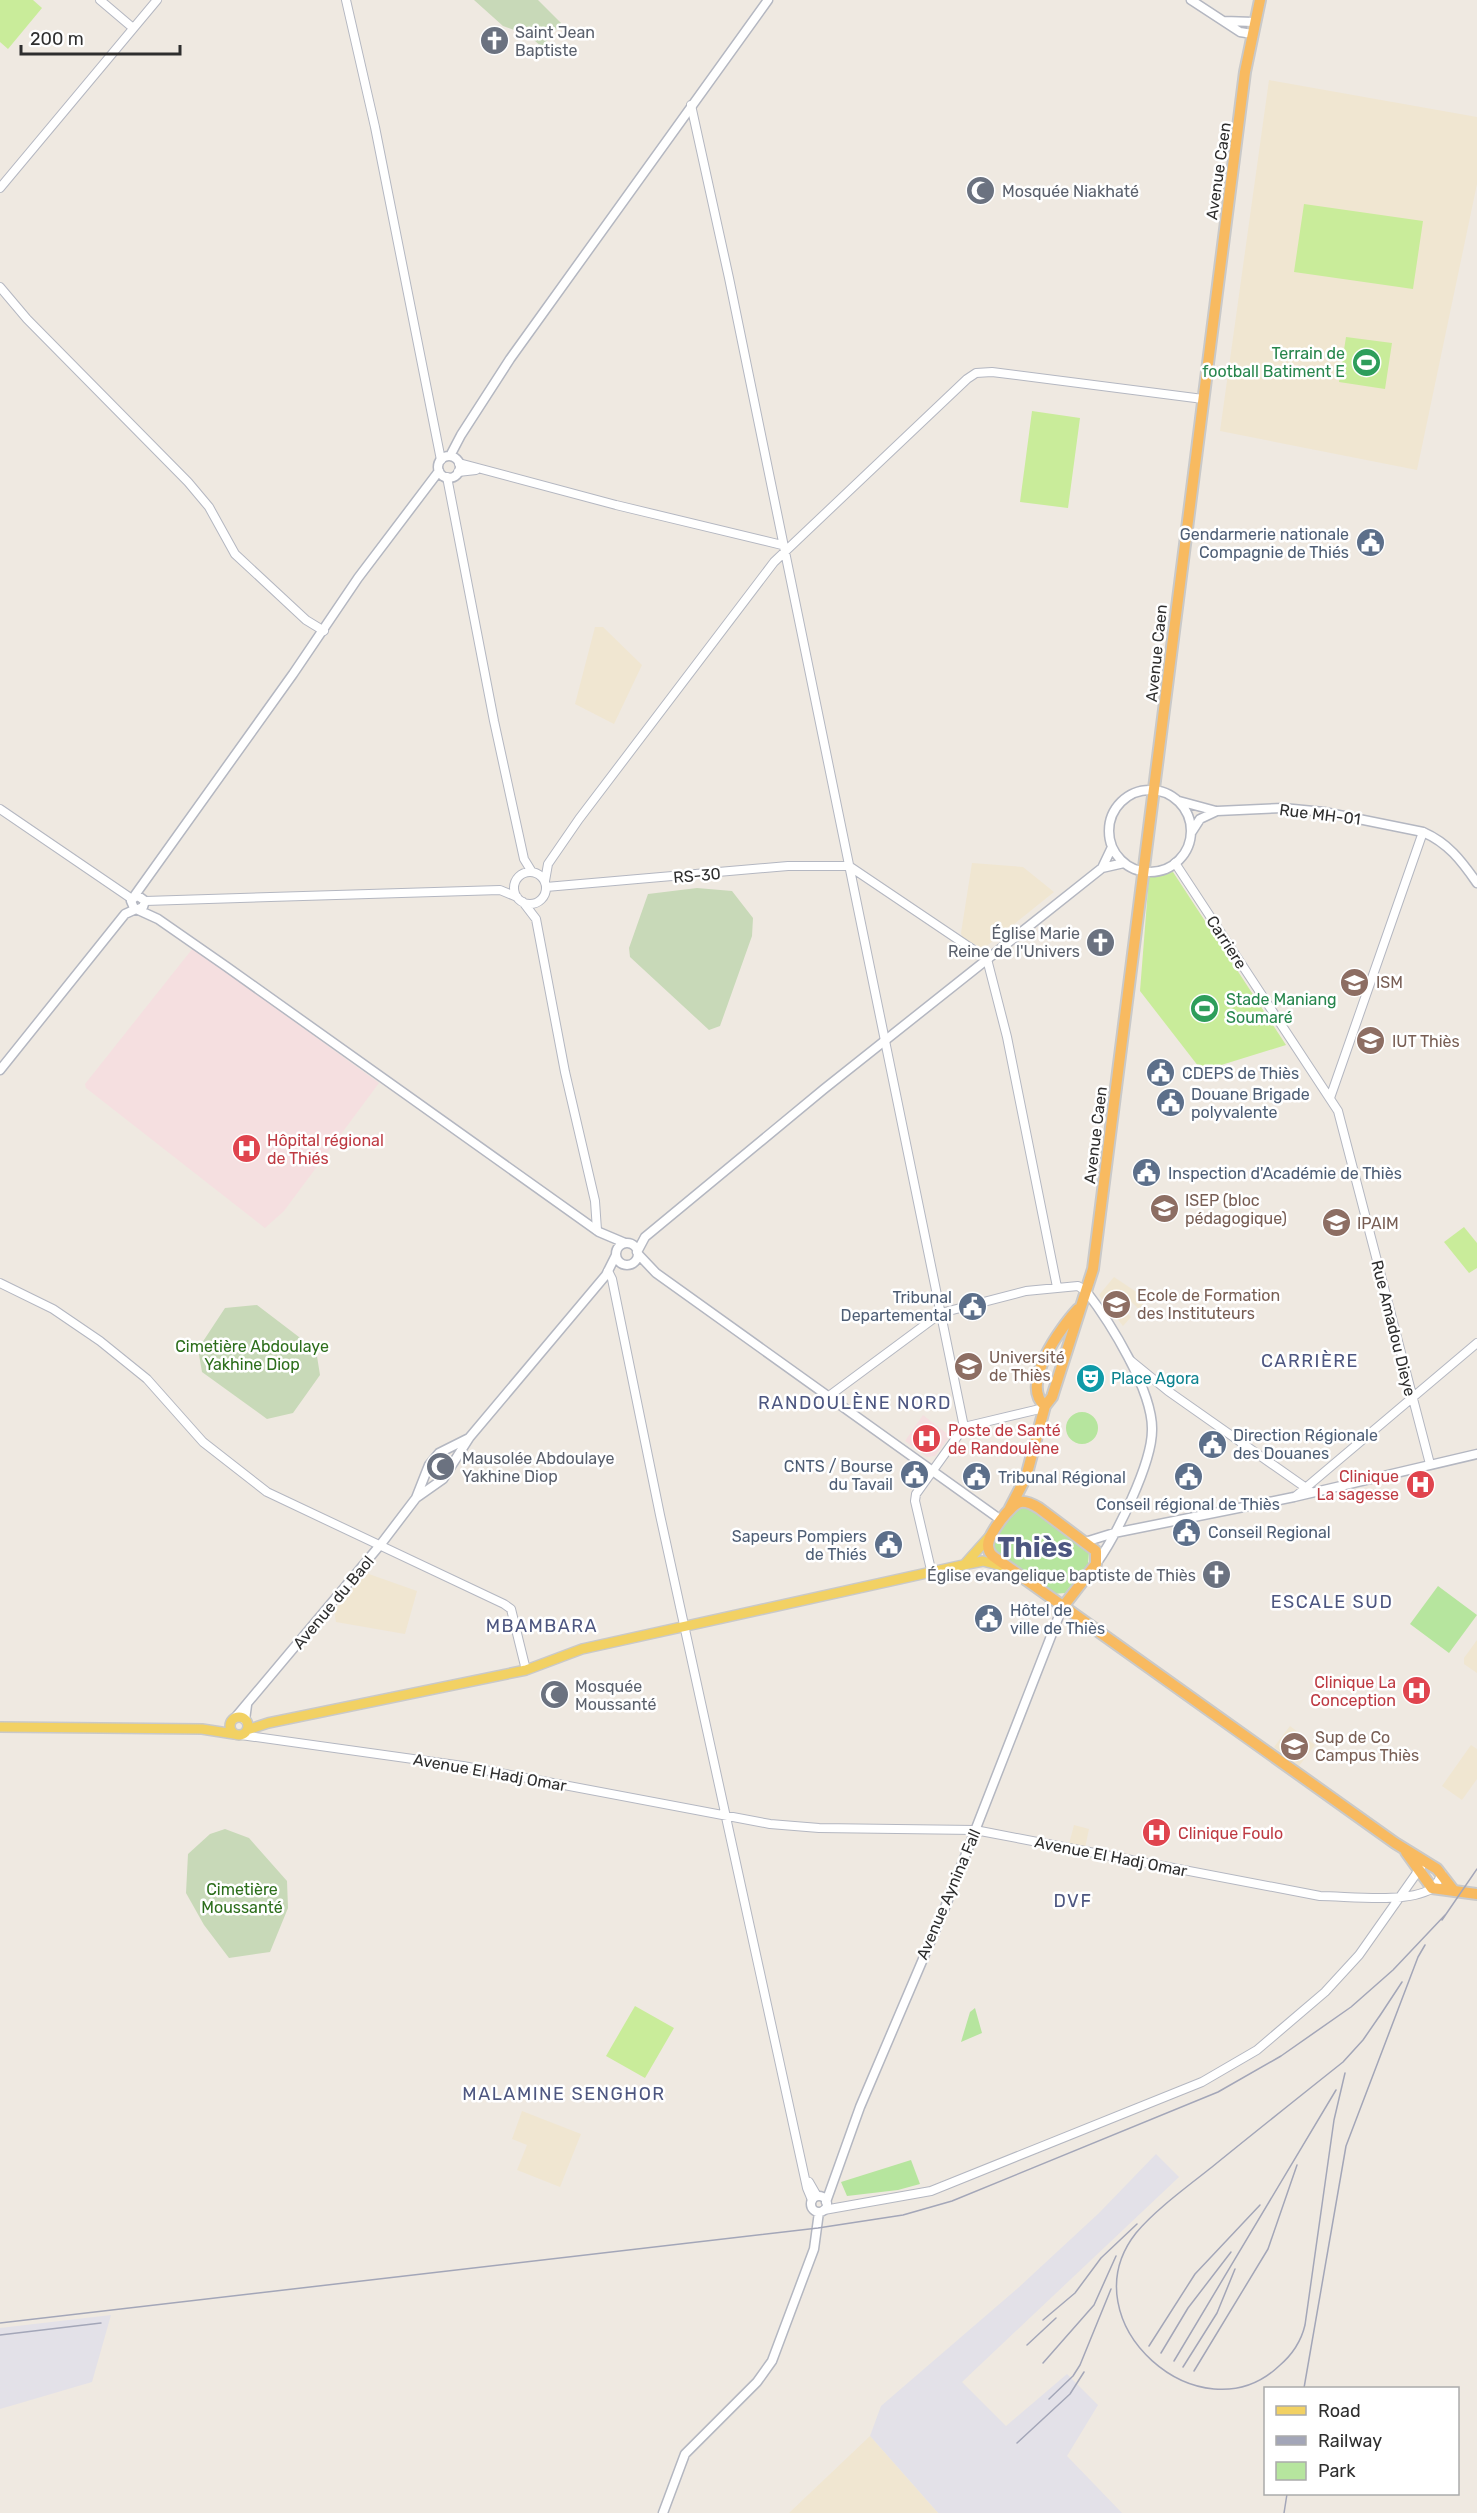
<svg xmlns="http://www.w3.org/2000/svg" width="1477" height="2513" font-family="Rubik,sans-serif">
<rect width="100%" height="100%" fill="#efe9e1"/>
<path fill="#e3e1e8" d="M1156,2154l23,23 -217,205 44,44 61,-52 31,31 -31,51 55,57h-184l-68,-77 11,-30 137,-118 81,-75z
M111,2315l-19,67 -92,27v-81z"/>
<path fill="#f0e6d1" d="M1269,80l208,37v67l-60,286 -197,-39z
M595,627h8l39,38 -28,59 -39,-20z
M972,863l51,4 31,25 -71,57 -21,-12 -1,-4z
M1114,1277l33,22 -8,10 -10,-9 -6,8 8,9 -8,9 -24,-31z
M366,1573l51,18 -12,43 -69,-12 -2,-11z
M1477,1640v33l-13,-9v-6z
M1290,1726l25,19 -16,21 -25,-19z
M1471,1745l6,4v30l-15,21 -20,-14z
M1074,1825l15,4 -4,19 -16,-4z
M522,2111l59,23 -21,53 -43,-17 10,-25 -15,-6z
M870,2436l68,77h-149z"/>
<path fill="#f5dfe0" d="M193,948l186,135 -95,128 -19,17 -179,-140 -1,-4z
M923,1415l27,21 -15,20 -8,1 -22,-16z"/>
<path fill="#b6e59e" d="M1066 1428a16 16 0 1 1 32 0a16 16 0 1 1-32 0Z
M1024,1507l8,3 57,42 -1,12 -23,29 -12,1 -60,-45c-1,-12 19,-39 31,-42z
M1438,1586l39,29 -28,38 -39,-29z
M975,2008l7,25 -21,9 9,-30z
M911,2160l9,24 -22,6 -51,6 -6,-14z"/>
<path fill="#c8d9b8" d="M474,0h64l23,23 -19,24 -14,-12 -25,-9z
M697,888l35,3 21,27 -1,18 -32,90 -11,4 -79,-73 -1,-9 19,-54z
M257,1305l59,45 4,25 -27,38 -26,6 -65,-47 -4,-23 27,-41z
M225,1829l24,9 38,43 1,27 -18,44 -41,6 -25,-33 -18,-32 2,-39 22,-20z"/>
<path fill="#c9ec9a" d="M0,0h33l9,8 -34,41 -8,-7z
M1304,204l119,17 -10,68 -119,-17z
M1346,337l46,6 -7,46 -46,-7z
M1032,411l48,7 -12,90 -48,-6z
M1173,872l113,173 -84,26 -62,-80 9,-115z
M1464,1227l13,16v25l-8,5 -25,-31z
M635,2006l39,22 -29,50 -39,-22z"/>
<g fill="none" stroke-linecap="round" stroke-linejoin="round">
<defs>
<path id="tertiary" d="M100,0l33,28
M346,0l29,127 66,333
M691,105l38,173 235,1149
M0,188l157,-188
M0,287l27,32 161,163 21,25 26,47 71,66 18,11
M459,463l157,42 166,40
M458,472l18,-2
M447,477l47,244 30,138 8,13
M0,809l132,90
M1175,863l163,248 92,353
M514 888a16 16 0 1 1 32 0a16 16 0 1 1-32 0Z
M545,881l3,-17 31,-45 195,-257 193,-183 9,-6 16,-1 211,27
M546,887l242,-21h61l138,93 20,78 50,250
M145,901l355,-11 17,7
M523,902l13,17 29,153 30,129 2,29
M1330,1098l93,-266
M608,1271l4,8 48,236 147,673 5,12
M0,1283l53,26 47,32 47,38 56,63 64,50 237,112 7,5 15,61
M1130,1360l38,31 141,99
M829,1396l112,-83 85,-22 52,-5 8,5
M1296,1496l181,-153
M932,1574l-17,-73 1,-7 48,-67 80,-19
M241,1735l222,31 307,58 49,4 156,2 345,66c29,0 85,8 111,-7 5,-3 8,-9 11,-15
M809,2182l8,14
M824,2210l107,-19 271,-109 55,-32 68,-58 34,-37 62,-88"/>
<path id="secondary" d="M1191,0l49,32 12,2
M1224,21l30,1
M450,456l11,-21 49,-76 258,-359
M438 467a11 11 0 1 1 22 0a11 11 0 1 1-22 0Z
M1109 831a41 41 0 1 1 82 0a41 41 0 1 1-82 0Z
M1179,801l37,10
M1191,833l9,-14 17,-8 66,-3 41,4 99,20c25,11 38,28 54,51
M1102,868l10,-21
M135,895l158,-221 65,-96 81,-107
M138,909l5,-2 2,-6 -8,-6 -6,6 3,7 24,11 69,48 372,265 26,11
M0,1070l125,-156 11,-5
M616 1254a11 11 0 1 1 22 0a11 11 0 1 1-22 0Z
M637,1252l8,-15 179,-148 278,-221 22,-5
M638,1254l18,19 345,247
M1086,1291c24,31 67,100 66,139 0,34 -36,106 -56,134
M416,1498l27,-19 26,-41 137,-163 10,-20
M1085,1542l29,-9 180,-36 183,-43
M234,1719l147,-175 35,-46 13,-33 10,-12 30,-15
M245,1720l2,-15
M811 2204a8 8 0 1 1 16 0a8 8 0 1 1-16 0Z
M826,2202l34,-95 86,-202 116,-297
M663,2513l22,-59 72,-72 15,-21 42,-112 5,-37"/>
<path id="primary" d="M965,1564l25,-28
M230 1726a9 9 0 1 1 18 0a9 9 0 1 1-18 0Z
M0,1727l202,2 32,5
M247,1730l21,-7 258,-53 56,-21 381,-84 20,-4 23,6"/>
<path id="trunk" d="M1045,1406c-26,-22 17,-80 33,-97
M1010,1508l16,-31 19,-71 7,-9 41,-128 2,-16 150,-1181 15,-72
M1062,1608l34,-44v-13l-57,-43c-5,-3 -12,-7 -18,-6 -10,1 -33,33 -33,43 0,5 2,9 6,12l401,286 42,26 17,22
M1406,1852l26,36 45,6"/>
</defs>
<use href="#tertiary" stroke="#b4b7c1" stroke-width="10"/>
<use href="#secondary" stroke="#b4b7c1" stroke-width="11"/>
<use href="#primary" stroke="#c9c9c9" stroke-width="12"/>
<use href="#trunk" stroke="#c9c9c9" stroke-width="14"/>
<use href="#tertiary" stroke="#fff" stroke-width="8"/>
<use href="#secondary" stroke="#fff" stroke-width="8"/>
<use href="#primary" stroke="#f2d163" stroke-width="9"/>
<use href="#trunk" stroke="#f8ba60" stroke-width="10"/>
<path stroke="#a3a6b8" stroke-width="1.5" d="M1442,1920l35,-51
M1379,2017l23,-35
M1345,2073l-11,47 -29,205c-4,17 -13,30 -26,41 -78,74 -213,-44 -143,-133 19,-23 52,-47 76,-66 43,-35 87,-70 131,-105l20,-22 20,-29
M1043,2320l32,-27 26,-35 36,-34
M0,2323l818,-95 85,-13 49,-14 266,-109 63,-36 70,-49 42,-37 53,-56
M0,2335l101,-12
M1027,2345l29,-27
M1149,2346l46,-72 65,-69
M1161,2353l27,-45 43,-56
M1174,2361l162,-271
M1043,2363l51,-58 22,-49
M1183,2367l34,-54 18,-44
M1194,2371l74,-122 29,-84
M1304,2388l42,-242 72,-189 7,-12
M1049,2399l24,-23 7,-11 31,-76
M1017,2443l53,-49 14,-22
M1284,2513l3,-19"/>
</g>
<defs>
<symbol id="church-disc" viewBox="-11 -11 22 22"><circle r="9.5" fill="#6b7280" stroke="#fff"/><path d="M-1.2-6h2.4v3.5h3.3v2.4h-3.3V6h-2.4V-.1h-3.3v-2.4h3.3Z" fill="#fff"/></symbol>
<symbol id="mosque-disc" viewBox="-11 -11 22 22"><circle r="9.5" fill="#6b7280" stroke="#fff"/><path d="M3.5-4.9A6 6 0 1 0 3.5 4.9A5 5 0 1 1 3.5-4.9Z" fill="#fff"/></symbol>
<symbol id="stadium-disc" viewBox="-11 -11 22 22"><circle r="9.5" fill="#2e9e5b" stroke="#fff"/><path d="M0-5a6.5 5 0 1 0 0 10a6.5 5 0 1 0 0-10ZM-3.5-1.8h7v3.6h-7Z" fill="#fff"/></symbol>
<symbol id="civic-disc" viewBox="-11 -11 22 22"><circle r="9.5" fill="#5c6f8a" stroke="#fff"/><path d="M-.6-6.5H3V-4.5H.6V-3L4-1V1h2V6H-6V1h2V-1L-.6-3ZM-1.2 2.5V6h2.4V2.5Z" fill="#fff"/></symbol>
<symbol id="university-disc" viewBox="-11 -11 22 22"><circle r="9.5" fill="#8d6e63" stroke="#fff"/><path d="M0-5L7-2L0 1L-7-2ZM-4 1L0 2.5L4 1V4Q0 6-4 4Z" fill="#fff"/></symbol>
<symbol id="hospital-disc" viewBox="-11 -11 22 22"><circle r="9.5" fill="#e0444e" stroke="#fff"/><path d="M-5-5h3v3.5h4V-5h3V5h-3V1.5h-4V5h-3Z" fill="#fff"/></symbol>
<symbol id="theatre-disc" viewBox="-11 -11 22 22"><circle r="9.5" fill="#0f9aa8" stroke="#fff"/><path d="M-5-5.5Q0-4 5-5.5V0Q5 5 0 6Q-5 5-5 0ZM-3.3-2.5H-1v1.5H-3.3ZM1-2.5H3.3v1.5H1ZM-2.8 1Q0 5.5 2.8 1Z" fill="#fff"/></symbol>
</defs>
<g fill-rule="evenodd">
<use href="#church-disc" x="478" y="24" width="33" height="33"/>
<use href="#mosque-disc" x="964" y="174" width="33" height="33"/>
<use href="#stadium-disc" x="1350" y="346" width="33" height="33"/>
<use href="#civic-disc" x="1354" y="526" width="33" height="33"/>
<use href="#church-disc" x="1084" y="926" width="33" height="33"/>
<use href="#university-disc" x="1338" y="966" width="33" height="33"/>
<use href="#stadium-disc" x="1188" y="992" width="33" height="33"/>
<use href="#university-disc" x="1354" y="1024" width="33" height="33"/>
<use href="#civic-disc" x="1144" y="1056" width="33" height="33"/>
<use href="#civic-disc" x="1154" y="1086" width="33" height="33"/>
<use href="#hospital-disc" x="230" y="1132" width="33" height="33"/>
<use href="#civic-disc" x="1130" y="1156" width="33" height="33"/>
<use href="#university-disc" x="1148" y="1192" width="33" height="33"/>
<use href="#university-disc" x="1320" y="1206" width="33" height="33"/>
<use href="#university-disc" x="1100" y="1288" width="33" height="33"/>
<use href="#civic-disc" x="956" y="1290" width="33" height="33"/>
<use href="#university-disc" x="952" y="1350" width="33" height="33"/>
<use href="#theatre-disc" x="1074" y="1362" width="33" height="33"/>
<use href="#hospital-disc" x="910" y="1422" width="33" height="33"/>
<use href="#civic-disc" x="1196" y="1428" width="33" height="33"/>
<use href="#mosque-disc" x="424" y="1450" width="33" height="33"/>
<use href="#civic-disc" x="898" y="1458" width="33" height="33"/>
<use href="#civic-disc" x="1172" y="1460" width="33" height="33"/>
<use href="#civic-disc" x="960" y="1460" width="33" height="33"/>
<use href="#hospital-disc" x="1404" y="1468" width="33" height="33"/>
<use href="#civic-disc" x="1170" y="1516" width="33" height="33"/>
<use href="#civic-disc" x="872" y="1528" width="33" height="33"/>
<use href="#church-disc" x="1200" y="1558" width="33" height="33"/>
<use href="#civic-disc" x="972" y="1602" width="33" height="33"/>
<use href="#hospital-disc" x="1400" y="1674" width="33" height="33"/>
<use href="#mosque-disc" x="538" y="1678" width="33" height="33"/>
<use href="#university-disc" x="1278" y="1730" width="33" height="33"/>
<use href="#hospital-disc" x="1140" y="1816" width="33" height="33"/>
</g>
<g text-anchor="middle" stroke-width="5" stroke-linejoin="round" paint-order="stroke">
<g font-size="16" fill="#5b616d" stroke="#fff" text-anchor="start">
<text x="515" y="38">Saint Jean<tspan x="515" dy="18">Baptiste</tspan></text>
<text x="1002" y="197">Mosquée Niakhaté</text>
<text x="1080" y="939" text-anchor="end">Église Marie<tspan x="1080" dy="18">Reine de l'Univers</tspan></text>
<text x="462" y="1464">Mausolée Abdoulaye<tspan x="462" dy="18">Yakhine Diop</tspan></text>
<text x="1196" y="1581" text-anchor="end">Église evangelique baptiste de Thiès</text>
<text x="575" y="1692">Mosquée<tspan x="575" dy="18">Moussanté</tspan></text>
</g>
<g font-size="16" fill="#2e2e2e" stroke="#fff">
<text transform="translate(1218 171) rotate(-82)" y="6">Avenue Caen</text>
<text transform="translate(1156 653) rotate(-84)" y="6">Avenue Caen</text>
<text transform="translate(1320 814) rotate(7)" y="6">Rue MH-01</text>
<text transform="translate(697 875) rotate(-5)" y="6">RS-30</text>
<text transform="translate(1227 942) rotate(57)" y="6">Carriere</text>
<text transform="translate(1095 1135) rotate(-83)" y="6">Avenue Caen</text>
<text transform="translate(1394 1328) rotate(76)" y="6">Rue Amadou Dieye</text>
<text transform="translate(333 1602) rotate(-50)" y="6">Avenue du Baol</text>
<text transform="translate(490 1772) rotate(10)" y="6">Avenue El Hadj Omar</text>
<text transform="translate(1111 1856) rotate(11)" y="6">Avenue El Hadj Omar</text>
<text transform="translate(948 1894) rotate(-67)" y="6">Avenue Aynina Fall</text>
</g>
<g font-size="16" fill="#27864d" stroke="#fff" text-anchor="end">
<text x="1345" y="359">Terrain de<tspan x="1345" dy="18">football Batiment E</tspan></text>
<text x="1226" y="1005" text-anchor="start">Stade Maniang<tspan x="1226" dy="18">Soumaré</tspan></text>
</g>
<g font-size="16" fill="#4e5e75" stroke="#fff" text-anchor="start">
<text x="1349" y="540" text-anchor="end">Gendarmerie nationale<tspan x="1349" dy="18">Compagnie de Thiés</tspan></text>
<text x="1182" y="1079">CDEPS de Thiès</text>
<text x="1191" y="1100">Douane Brigade<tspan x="1191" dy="18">polyvalente</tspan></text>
<text x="1168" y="1179">Inspection d'Académie de Thiès</text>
<text x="952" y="1303" text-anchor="end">Tribunal<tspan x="952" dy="18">Departemental</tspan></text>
<text x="1233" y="1441">Direction Régionale<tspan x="1233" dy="18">des Douanes</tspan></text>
<text x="893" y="1472" text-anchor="end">CNTS / Bourse<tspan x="893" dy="18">du Tavail</tspan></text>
<text x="998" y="1483">Tribunal Régional</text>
<text x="1188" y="1510" text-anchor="middle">Conseil régional de Thiès</text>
<text x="1208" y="1538">Conseil Regional</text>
<text x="867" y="1542" text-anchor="end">Sapeurs Pompiers<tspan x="867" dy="18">de Thiés</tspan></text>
<text x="1010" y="1616">Hôtel de<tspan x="1010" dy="18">ville de Thiès</tspan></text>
</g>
<g font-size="16" fill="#785e54" stroke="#fff" text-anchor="start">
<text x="1376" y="988">ISM</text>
<text x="1392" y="1047">IUT Thiès</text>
<text x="1185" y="1206">ISEP (bloc<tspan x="1185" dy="18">pédagogique)</tspan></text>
<text x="1357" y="1229">IPAIM</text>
<text x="1137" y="1301">Ecole de Formation<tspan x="1137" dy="18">des Instituteurs</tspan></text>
<text x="989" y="1363">Université<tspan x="989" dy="18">de Thiès</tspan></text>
<text x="1315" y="1743">Sup de Co<tspan x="1315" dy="18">Campus Thiès</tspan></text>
</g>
<g font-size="16" fill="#be3a42" stroke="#fff" text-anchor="start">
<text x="267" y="1146">Hôpital régional<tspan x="267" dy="18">de Thiés</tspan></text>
<text x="948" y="1436">Poste de Santé<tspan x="948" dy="18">de Randoulène</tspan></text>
<text x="1399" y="1482" text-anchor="end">Clinique<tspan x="1399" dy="18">La sagesse</tspan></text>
<text x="1396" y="1688" text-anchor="end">Clinique La<tspan x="1396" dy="18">Conception</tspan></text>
<text x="1178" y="1839">Clinique Foulo</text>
</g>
<g font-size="16" fill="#2c6e1b" stroke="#fff">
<text x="252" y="1352">Cimetière Abdoulaye<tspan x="252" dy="18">Yakhine Diop</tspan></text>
<text x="242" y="1895">Cimetière<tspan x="242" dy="18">Moussanté</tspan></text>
</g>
<g font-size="16" fill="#0d838f" stroke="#fff" text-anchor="start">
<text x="1111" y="1384">Place Agora</text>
</g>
<g font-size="18" letter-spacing="1.5" fill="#4d5680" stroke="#fff">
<text x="1310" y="1367">CARRIÈRE</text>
<text x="855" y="1409">RANDOULÈNE NORD</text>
<text x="1332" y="1608">ESCALE SUD</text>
<text x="542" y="1632">MBAMBARA</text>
<text x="1073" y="1907">DVF</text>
<text x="564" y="2100">MALAMINE SENGHOR</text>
</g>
<g font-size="28" font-weight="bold" fill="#4d5680" stroke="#fff">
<text x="1035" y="1557">Thiès</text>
</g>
</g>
<rect x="1264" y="2387" width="195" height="108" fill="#ffffff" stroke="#ababab" stroke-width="1.5"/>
<rect x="1276" y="2406" width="30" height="9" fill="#f2d163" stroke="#ababab" stroke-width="1.5"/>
<text x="1318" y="2417" font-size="18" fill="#2e2e2e">Road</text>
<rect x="1276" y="2436" width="30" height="9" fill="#a3a6b8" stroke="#ababab" stroke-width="1.5"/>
<text x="1318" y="2447" font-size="18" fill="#2e2e2e">Railway</text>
<rect x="1276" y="2462" width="30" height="18" fill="#b6e59e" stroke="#ababab" stroke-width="1.5"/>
<text x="1318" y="2477" font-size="18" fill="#2e2e2e">Park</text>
<path d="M21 45v9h159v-9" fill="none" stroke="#2e2e2e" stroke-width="3"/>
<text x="30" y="45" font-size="18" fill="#2e2e2e" stroke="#ffffff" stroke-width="4.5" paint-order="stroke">200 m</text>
</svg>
